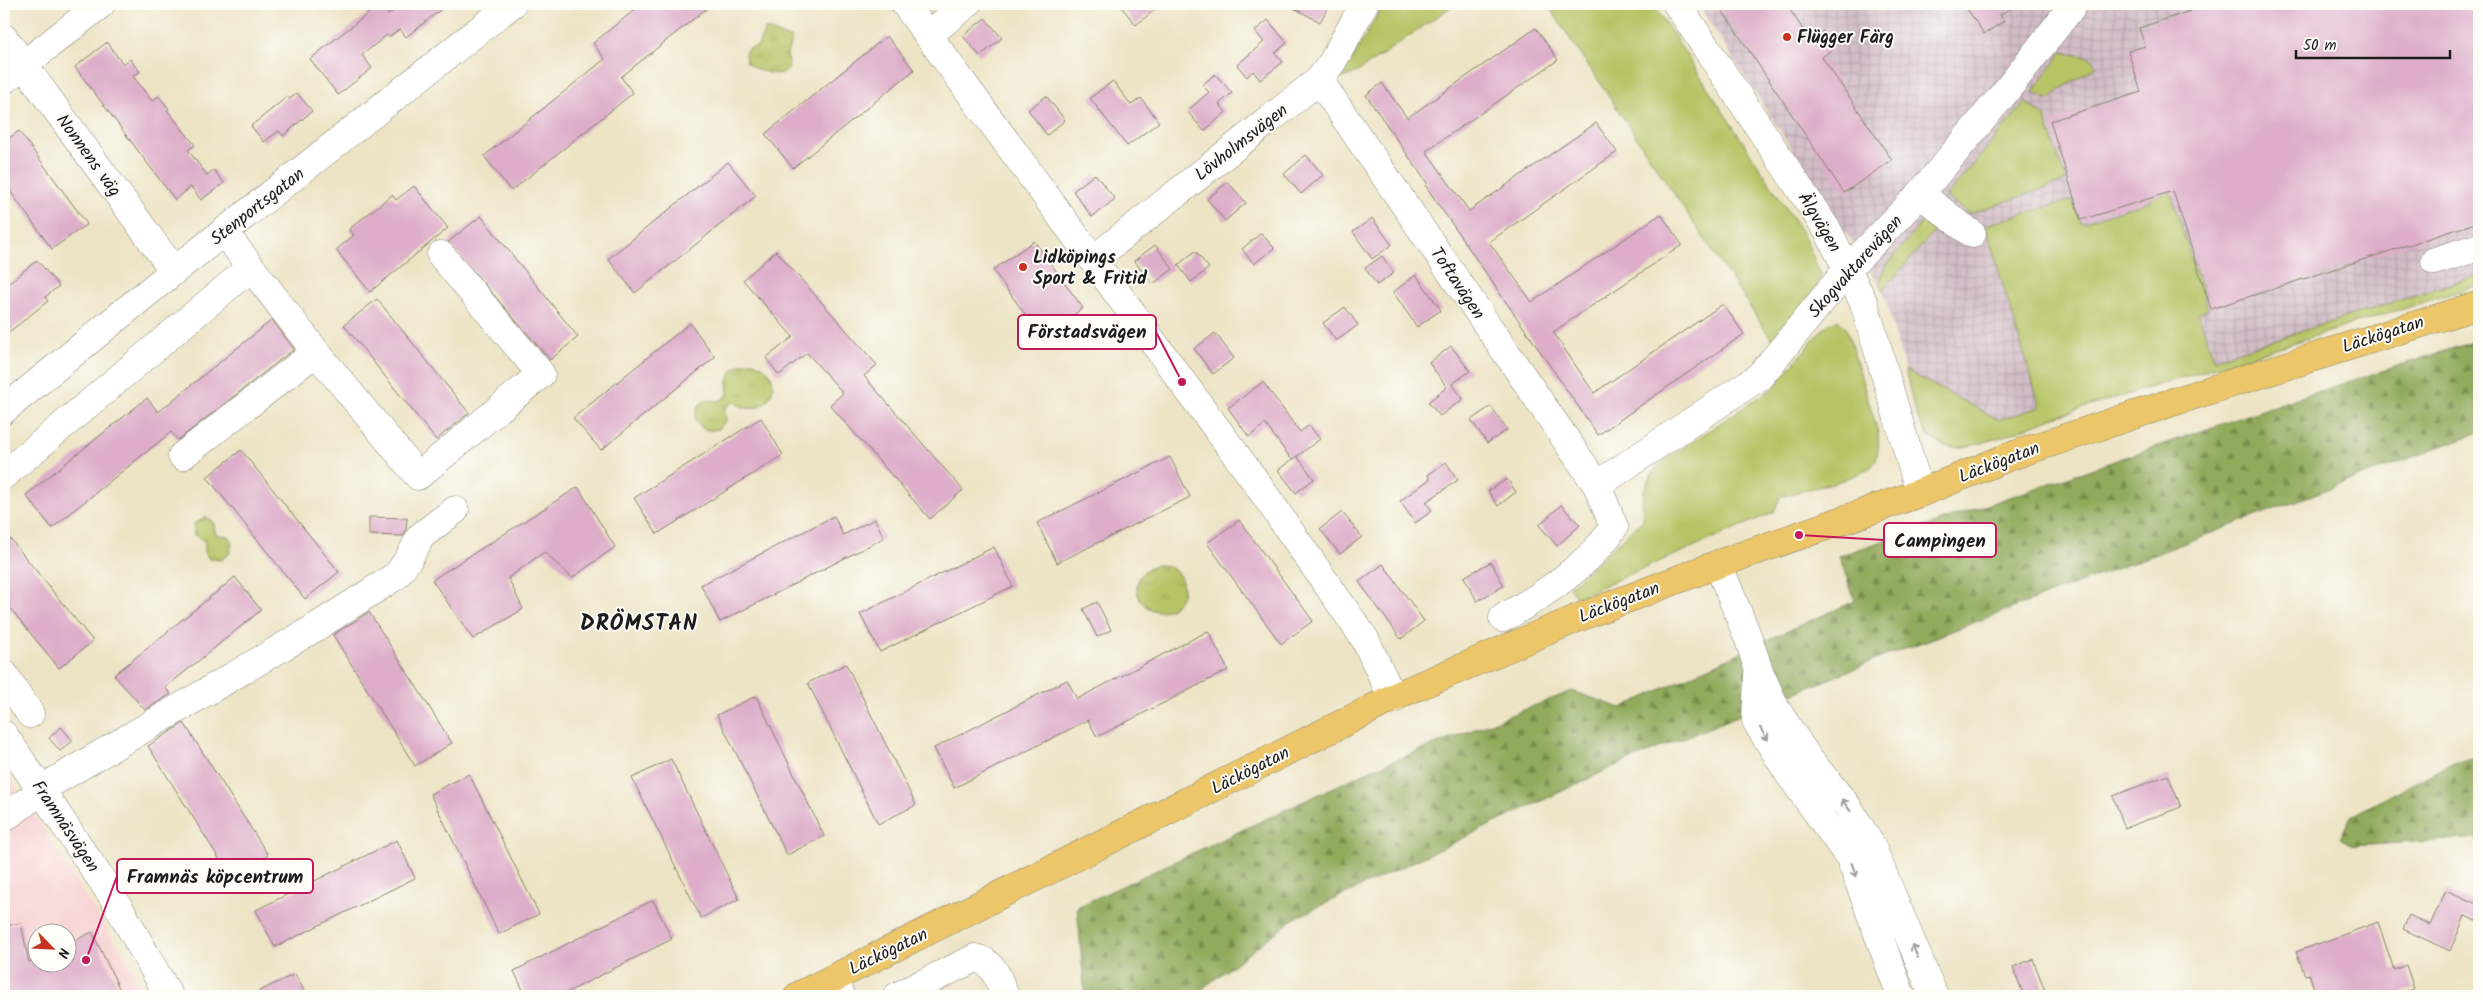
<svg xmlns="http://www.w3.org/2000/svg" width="2483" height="1000" font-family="Kalam,sans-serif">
<defs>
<pattern id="industrial-grid" width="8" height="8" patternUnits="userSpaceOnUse" patternTransform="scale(1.25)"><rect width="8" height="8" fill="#d2bdc6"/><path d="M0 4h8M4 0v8" fill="none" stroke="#b4a2aa"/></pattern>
<pattern id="forest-firs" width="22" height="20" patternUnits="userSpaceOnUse" patternTransform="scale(1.25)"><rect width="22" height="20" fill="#91aa5b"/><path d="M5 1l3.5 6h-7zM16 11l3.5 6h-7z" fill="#768a4a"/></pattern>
<pattern id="park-tufts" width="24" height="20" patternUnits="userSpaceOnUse" patternTransform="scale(1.25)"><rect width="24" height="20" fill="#b7c466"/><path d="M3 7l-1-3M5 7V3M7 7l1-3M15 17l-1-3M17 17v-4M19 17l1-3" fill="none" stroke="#9da858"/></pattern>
</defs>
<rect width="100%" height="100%" fill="#fdfcf7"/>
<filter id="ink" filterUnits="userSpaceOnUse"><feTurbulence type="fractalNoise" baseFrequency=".02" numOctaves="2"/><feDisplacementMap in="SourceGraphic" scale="10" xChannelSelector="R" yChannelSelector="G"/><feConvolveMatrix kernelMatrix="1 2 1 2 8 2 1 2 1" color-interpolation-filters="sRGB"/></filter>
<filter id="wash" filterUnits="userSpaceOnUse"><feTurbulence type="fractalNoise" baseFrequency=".0096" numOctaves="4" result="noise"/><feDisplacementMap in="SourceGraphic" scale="20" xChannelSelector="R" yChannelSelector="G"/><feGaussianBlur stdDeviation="1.12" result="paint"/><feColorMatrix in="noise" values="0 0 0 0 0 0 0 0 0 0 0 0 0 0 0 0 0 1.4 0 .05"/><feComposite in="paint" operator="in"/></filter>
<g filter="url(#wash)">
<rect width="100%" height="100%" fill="#ede4c5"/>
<path fill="#f7cfd1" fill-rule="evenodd" d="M4,769l122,190 20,37h-142zM38,932h30v30h-30z"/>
<path fill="url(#industrial-grid)" d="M1698,4h781v281l-432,135 -80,27 -9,1 -18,-4 -11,-6 -12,-23 -34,-125z"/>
<path fill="#b7c466" stroke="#6a7041" d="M1406,4h49l-96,67 -18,8 42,-74 12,2z
M1547,4h106l150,230 19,43 -12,21 -38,42z
M2062,52l29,6 6,8 -36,23 -12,11 -16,-8z
M2025,102l19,13 22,66 -97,33 -23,-17z
M2161,163l47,147 -10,3 16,46 265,-84v10c-139,43 -279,87 -418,130 -25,8 -89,37 -112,32 -34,-8 -36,-48 -44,-77l94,50 41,-13 -55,-182 87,-25 9,23 69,-22 -9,-32z
M1927,216l11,11 -55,63 -3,-9 3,-11z
M1838,320l8,8 32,104c1,11 1,21 -4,31 -7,15 -76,28 -94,34l-6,15 -197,85 -8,-10 74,-67c-2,-26 0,-34 16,-56l114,-76 48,-57 9,-8z"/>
<path fill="url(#forest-firs)" stroke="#56633c" d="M2479,340v92l-596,225 -268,109 -320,152 -88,67 -11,11h-111l-8,-89 296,-138 199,-78 49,17 157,-73 77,-34 -16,-45 449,-155z
M2479,756v82l-125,8 -14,-8 11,-22 99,-52z"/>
<path fill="url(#park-tufts)" stroke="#6a7041" d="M765,29l27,10 -5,15 2,14c-9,12 -33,3 -43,-6l-1,-8 2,-5 11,-3z
M753,362c40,13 12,64 -19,40l-9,6 1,13 -8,8c-11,3 -19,0 -23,-11l2,-11 9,-7 13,1 9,-6c-3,-18 5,-32 25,-33z
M205,517l8,4 3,14 12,1 4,6 -2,11 -9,7 -12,-1 -4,-7v-11l-11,-6v-11z
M1137 588a23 23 0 1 1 46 0a23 23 0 1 1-46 0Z"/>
<g id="blocks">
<path fill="#ddadc9" d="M380,4l8,11 14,-11h46l-42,33 -6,-8 -11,8 -2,-2 -25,20 10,13 -34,27 -28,-36z
M642,4h70l-91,73 12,16 -122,98 -27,-35 121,-97 -12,-16z
M1119,4h43l-26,21z
M1286,4h44l-10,18z
M1718,4h68l24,36 13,-9 11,17 -12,9 70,103 -48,33z
M1964,4h54l-18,11 4,6 -20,13z
M2188,4h291v218l-268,87 -38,-118 -92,29 -31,-99 91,-29 -13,-41 17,-5 -6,-18 51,-17z
M985,18l17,20 -22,18 -17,-20z
M1268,20l19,23 -12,10 8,9 -23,18 -7,-9 -6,6 -10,-12 27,-23 -9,-11z
M1536,28l22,32 -132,91 43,60 127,-88 21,29 -128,90 43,60 129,-88 21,31 -129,87 41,61 129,-89 21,30 -146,101 -173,-250 2,-2 -61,-88 16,-12 25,35z
M887,36l27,34 -121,98 -28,-34z
M107,42l16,22 7,-5 10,13 -7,4 19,25 7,-5 10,13 -2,1 28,35 -7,5 19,25 7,-5 10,13 -23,17 -10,-13 -16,13 -100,-133z
M1215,74l17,19 -13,11 7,8 -22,19 -17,-20 22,-19 -7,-7z
M1113,81l18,24 10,-7 18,24 -32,24 -37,-48z
M297,93l15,18 -29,25 -4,-5 -15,11 -13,-16 37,-30 2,3z
M1046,96l19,24 -18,15 -19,-25z
M19,131l68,93 -35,25 -48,-66v-41z
M1306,155l17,20 -22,19 -17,-20z
M728,162l28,34 -121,97 -27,-34z
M1095,174l20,25 -23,18 -19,-26z
M1228,182l18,21 -21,18 -18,-22z
M414,186l34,42 -78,64 -34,-42 18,-15 -5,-6 43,-34 4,5z
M481,216l97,121 -28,23 -102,-118z
M1372,218l20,27 -20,14 -19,-27z
M1261,233l13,15 -20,16 -12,-15z
M1034,241l49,67 -41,30 -49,-68z
M1155,245l18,24 -20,15 -19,-23z
M776,251l101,114 -13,11 99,114 -33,29 -100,-114 13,-12 -36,-40 -28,22 -13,-17 27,-21 -50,-57z
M1195,251l14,17 -18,14 -13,-17z
M1382,256l12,17 -17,12 -12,-17z
M37,260l22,26 -14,11 3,4 -44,35v-49z
M1416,275l25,35 -24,17 -24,-35z
M377,299l92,114 -33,27 -92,-115z
M1345,307l13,18 -22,16 -13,-18z
M272,320l22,29 -116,91 -7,-8 -119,96 -26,-33 121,-97 11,14z
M690,323l25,34 -114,93 -28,-32z
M1215,333l19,25 -21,16 -19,-25z
M1451,346l19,25 -18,13 11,15 -23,17 -12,-14 19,-15 -18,-24z
M1263,382l37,50 9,-7 11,14 -28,21 -27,-36 -16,13 -21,-29z
M1491,406l16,24 -20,13 -16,-23z
M761,418l22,37 -126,79 -23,-36z
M241,450l98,122 -34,27 -98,-122z
M1297,456l17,23 -18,14 -18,-23z
M1170,457l20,40 -133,66 -20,-40z
M1446,462l12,18 -32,22 6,9 -17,12 -15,-22 30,-22 -2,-4z
M1507,479l9,13 -18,14 -10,-15z
M578,487l37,60 -43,31 -28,-26 -36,26 15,31 -50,30 -41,-59z
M1561,505l19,20 -23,21 -18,-21z
M1342,512l20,25 -22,17 -20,-25z
M834,516l9,19 32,-16 9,19 -164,84 -19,-37z
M369,517l38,1 -1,12 -3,6 -34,-1z
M1239,520l74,101 -32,23 -74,-101z
M4,531l89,110 -34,27 -55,-67z
M994,547l19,39 -133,66 -20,-38z
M1491,562l13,24 -27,15 -13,-24z
M1383,564l41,57 -23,18 -42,-57z
M235,577l26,33 -96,78 6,6 -26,16 -31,-35z
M1097,602l14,28 -14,7 -14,-28z
M369,612l83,131 -37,23 -82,-131z
M1208,631l20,39 -131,67 -9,-17 -134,68 -20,-40 133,-68 10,19z
M846,664l70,141 -38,19 -70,-141z
M756,696l68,140 -37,19 -70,-140z
M184,723l84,132 -36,24 -84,-133z
M61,727l12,14 -13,10 -11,-13z
M671,759l68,140 -38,19 -69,-140z
M469,774l70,140 -40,20 -69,-140z
M2168,775l13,32 -56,21 -12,-32z
M397,840l18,38 -140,69 -19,-37z
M2446,890l33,15v17l-14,-6 -15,35 -47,-22 6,-14 21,10z
M653,900l19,39 -112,57h-34l-12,-25z
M2378,922l16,48 12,-5 8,24 -21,7h-76l-8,-22 -4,1 -9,-23z
M21,923l8,39 9,-4v4h30v-18l24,-12 31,64h-119v-70z
M2033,959l14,37h-23l-11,-29z
M295,974l12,22h-58z"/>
</g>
</g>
<g filter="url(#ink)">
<use href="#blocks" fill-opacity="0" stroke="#848070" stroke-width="1"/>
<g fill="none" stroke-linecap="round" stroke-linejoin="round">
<defs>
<path id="minor" d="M905,4l348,474 112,161 28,60
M1677,4l151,227 36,72 56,190
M928,35l39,-31
M4,38l170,233
M4,80l97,-76
M1319,80l278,405 17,42c-24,38 -72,69 -111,91
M1920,194l52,40
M224,232l92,120 102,124 123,-102 -100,-119
M1094,259l225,-179 14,-19 31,-57
M2435,261l44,-14
M4,410l170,-139 338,-267
M182,456l134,-104
M4,475l247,-208
M1597,485l163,-109 87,-106 73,-76 86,-103 68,-87
M1718,564l31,76 10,31 17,38 32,49 40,49 23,38 63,151
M4,674l26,40
M1758,675l-2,46 33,53 61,84 51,138
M4,735l109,162 56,99
M4,818l51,-37 258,-152 72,-46 12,-8 12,-17 12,-22 34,-26
M833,978l8,18
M897,996l78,-38c20,4 23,21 30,38"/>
<path id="major" d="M798,996l607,-304 175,-75 138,-53 202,-71 91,-37 171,-57 297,-94"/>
</defs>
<use href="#minor" stroke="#848070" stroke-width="29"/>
<use href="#major" stroke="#848070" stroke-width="29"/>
<use href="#minor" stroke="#fff" stroke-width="28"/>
<use href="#major" stroke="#ecc669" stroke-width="28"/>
</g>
<defs><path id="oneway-shaft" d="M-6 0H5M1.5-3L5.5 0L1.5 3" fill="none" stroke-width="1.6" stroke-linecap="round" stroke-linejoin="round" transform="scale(1.25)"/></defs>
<g stroke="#999">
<use href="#oneway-shaft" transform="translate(1764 734) rotate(58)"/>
<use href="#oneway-shaft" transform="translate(1846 805) rotate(-126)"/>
<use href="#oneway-shaft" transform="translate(1854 870) rotate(71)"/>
<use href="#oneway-shaft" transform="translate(1915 951) rotate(-112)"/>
</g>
</g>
<g fill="#c8321e" stroke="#fdfcf7" stroke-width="2">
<circle cx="1787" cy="37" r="5"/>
<circle cx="1023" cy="267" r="5"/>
</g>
<g text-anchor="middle" stroke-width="4" stroke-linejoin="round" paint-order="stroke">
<g font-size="18" font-weight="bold" fill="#1c1c1c" stroke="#fdfcf7" text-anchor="start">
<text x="1797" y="43">Flügger Färg</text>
<text x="1033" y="263">Lidköpings<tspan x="1033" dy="21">Sport &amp; Fritid</tspan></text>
</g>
<g font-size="18" fill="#1c1c1c" stroke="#fdfcf7">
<text transform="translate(1241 142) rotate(-38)" y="6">Lövholmsvägen</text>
<text transform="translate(89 155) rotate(54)" y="6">Nonnens väg</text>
<text transform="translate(257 206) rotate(-38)" y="6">Stenportsgatan</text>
<text transform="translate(1820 222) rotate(59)" y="6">Älgvägen</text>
<text transform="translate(1855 266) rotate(-48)" y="6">Skogvaktarevägen</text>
<text transform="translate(1458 283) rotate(56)" y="6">Toftavägen</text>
<text transform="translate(2383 334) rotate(-18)" y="6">Läckögatan</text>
<text transform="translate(1999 462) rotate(-21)" y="6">Läckögatan</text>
<text transform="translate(1619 602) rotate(-21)" y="6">Läckögatan</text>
<text transform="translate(1250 770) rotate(-27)" y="6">Läckögatan</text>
<text transform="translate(66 826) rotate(56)" y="6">Framnäsvägen</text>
<text transform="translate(888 951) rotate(-26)" y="6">Läckögatan</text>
</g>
<g font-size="22" font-weight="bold" letter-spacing="1" fill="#1c1c1c" stroke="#fdfcf7">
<text x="639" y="630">DRÖMSTAN</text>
</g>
</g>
<path fill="none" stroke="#c2185b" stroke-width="2" d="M1182 382L1156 332M1799 535L1884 540M86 960L117 876"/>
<g fill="#c2185b" stroke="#fdfcf7" stroke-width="2">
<circle cx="1182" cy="382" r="5"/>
<circle cx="1799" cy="535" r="5"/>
<circle cx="86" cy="960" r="5"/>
</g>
<g fill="#fdfcf7" stroke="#c2185b" stroke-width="2">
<rect x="1018" y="315" width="138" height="34" rx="5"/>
<rect x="1884" y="523" width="112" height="34" rx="5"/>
<rect x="117" y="859" width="196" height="34" rx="5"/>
</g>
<g font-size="19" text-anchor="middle" font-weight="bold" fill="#1c1c1c">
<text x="1087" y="338">Förstadsvägen</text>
<text x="1940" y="547">Campingen</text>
<text x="215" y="883">Framnäs köpcentrum</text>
</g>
<rect width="2483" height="1000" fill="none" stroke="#fdfcf7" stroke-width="20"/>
<g transform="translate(52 948) rotate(114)"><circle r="24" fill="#fdfcf7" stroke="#a3a29f"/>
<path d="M0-4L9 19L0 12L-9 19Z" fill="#c8321e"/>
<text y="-8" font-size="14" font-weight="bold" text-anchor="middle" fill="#1c1c1c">N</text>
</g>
<path d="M2296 50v8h154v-8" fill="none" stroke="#1c1c1c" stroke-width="2.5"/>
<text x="2303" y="50" font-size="15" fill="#1c1c1c" stroke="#fdfcf7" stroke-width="4" paint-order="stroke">50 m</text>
</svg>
